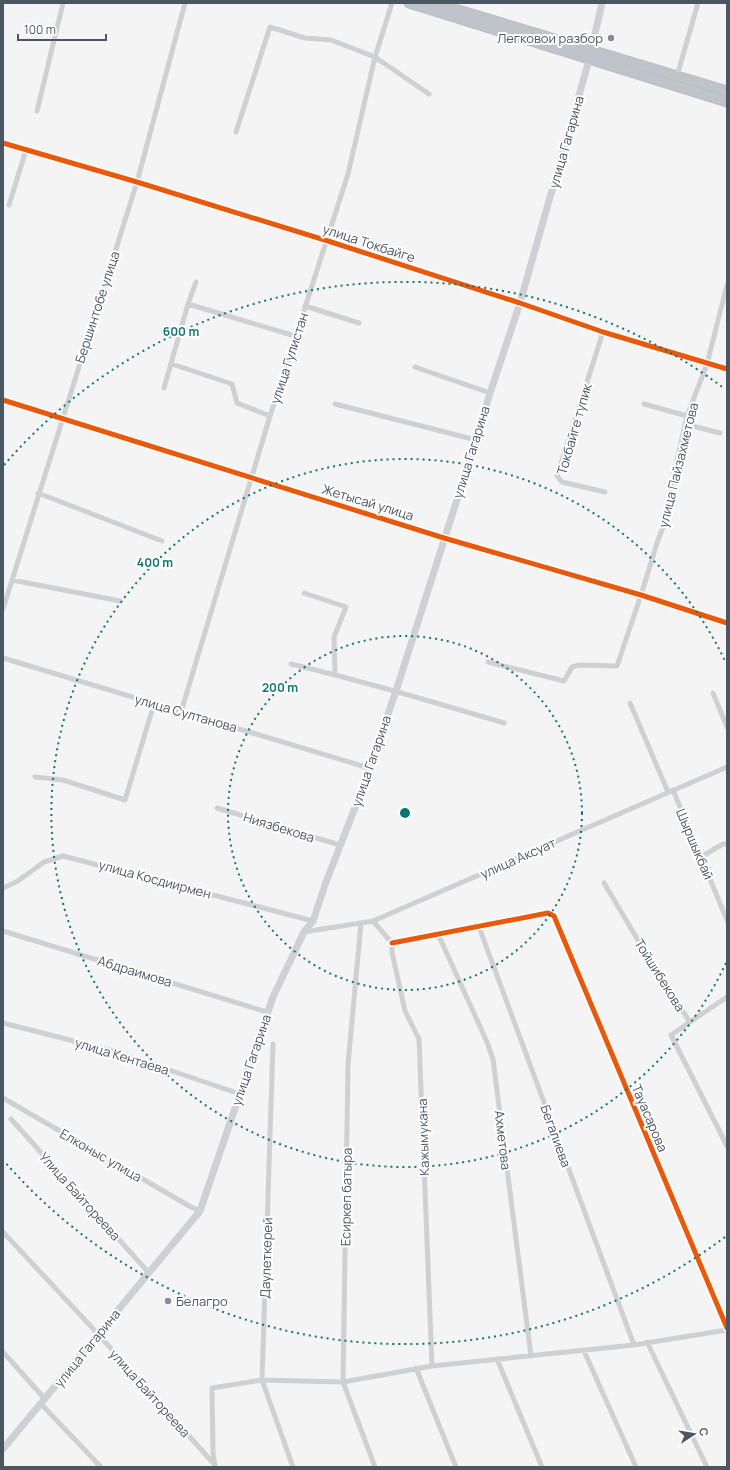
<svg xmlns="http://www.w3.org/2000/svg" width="730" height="1470" font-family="Manrope,sans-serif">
<rect width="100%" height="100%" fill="#f4f4f4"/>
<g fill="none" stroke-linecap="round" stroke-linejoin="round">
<defs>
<path id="highway" d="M409,3l318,99
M435,3l292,88"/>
</defs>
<use href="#highway" stroke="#b9bec3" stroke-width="11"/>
<path stroke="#ced0d2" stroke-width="5" d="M677,76l21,-73
M37,111l26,-108
M236,132l34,-105 35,11 26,2 44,17 54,37
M3,143l134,39 191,59 192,62 83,29 124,37
M9,205l17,-55
M188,304l107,32
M305,306l54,17
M603,332l-46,144 5,6 43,10
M172,364l60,20 5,19 33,13
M415,367l75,26
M164,388l24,-84 8,-22
M3,400l441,138 197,57 86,28
M335,404l141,36
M644,404l43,12
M685,424l35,9
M38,493l124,48
M12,580l108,21
M304,593l42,14 -12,30 1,37
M3,609l134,-427 48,-179
M3,658l366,110
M488,662l76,19 8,-14 7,-2 38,1 24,-71 16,-52 12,-32 5,-38 13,-57 20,-52 20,-79
M291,664c72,17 143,38 213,59
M713,693l14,34
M630,703l38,89
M181,712l89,-296 78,-242 27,-117 17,-54
M35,777l28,3 62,20 29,-96
M673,790l54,130
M217,808l123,37
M701,857l22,-13h4
M604,883l56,94 30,45 -19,13 56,111
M3,888l15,-7 26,-19 19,-6 250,65
M373,921l19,22v9l13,59 14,28 13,327
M361,923l-13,141 -5,318 32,85
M479,927l155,418
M3,931l264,81
M304,932l69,-11 354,-154
M438,934l49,108 6,17 38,297
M392,943l156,-30 6,3 173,412
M690,1022l37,-25
M3,1023l110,28 127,43
M273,1044l-11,336 31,87
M3,1098l188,109 9,4
M11,1119l138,154
M3,1232l95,102 117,131
M647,1342l60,125
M584,1351l52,116
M3,1352l42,47
M497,1359l45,108
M416,1368l40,99
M41,1404l60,63
M215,1467l-2,-15 -1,-64 50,-8 81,2 89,-16 202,-21 93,-15"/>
<path stroke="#ced0d4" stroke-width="7" d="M3,1449l197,-238 73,-214 31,-65 9,-11 13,-39 32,-82 38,-109 80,-251 14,-47 30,-90 69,-243 13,-57"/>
<use href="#highway" stroke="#bec4c9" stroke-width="9"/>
<defs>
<path id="cycleway" d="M3,143l134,39 191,59 192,62 83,29 124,37
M3,400l441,138 197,57 86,28
M392,943l156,-30 6,3 173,412"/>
</defs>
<use href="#cycleway" stroke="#fff" stroke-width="8"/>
<use href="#cycleway" stroke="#e8590c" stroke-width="5"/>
</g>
<g fill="none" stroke="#0f766e" stroke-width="2" stroke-dasharray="2 4">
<circle cx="405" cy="813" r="177"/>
<path d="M726 963A354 354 0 1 1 726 663"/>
<path d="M725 1237A531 531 0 0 1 4 1161M4 465A531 531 0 0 1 725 389"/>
</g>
<g fill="#868d94" stroke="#fff" stroke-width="1.5">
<circle cx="611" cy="38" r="4"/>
<circle cx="168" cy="1301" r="4"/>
</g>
<g text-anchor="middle" stroke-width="4" stroke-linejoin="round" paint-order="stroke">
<g font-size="13" fill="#4a5661" stroke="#fff" text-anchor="end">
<text x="603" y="43">Легковои разбор</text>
<text x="176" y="1306" text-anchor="start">Белагро</text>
</g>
<g font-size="13" fill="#4a5661" stroke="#fff">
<text transform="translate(566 142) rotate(-74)" y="5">улица Гагарина</text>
<text transform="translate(369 243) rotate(18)" y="5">улица Токбайге</text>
<text transform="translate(97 307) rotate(-72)" y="5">Бершинтобе улица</text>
<text transform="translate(289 358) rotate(-72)" y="5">улица Гулистан</text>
<text transform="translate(574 429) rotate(-74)" y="5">Токбайге тупик</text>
<text transform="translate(471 452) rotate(-73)" y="5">улица Гагарина</text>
<text transform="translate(678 465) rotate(-76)" y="5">улица Пайзахметова</text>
<text transform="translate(368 502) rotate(17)" y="5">Жетысай улица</text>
<text transform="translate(186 713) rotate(16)" y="5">улица Султанова</text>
<text transform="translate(371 761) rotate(-71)" y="5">улица Гагарина</text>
<text transform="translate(279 827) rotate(17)" y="5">Ниязбекова</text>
<text transform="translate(695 844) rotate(67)" y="5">Шыршыкбай</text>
<text transform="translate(518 858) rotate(-24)" y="5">улица Аксуат</text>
<text transform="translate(155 879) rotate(15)" y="5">улица Косдиирмен</text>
<text transform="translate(135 971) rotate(17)" y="5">Абдраимова</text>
<text transform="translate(660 975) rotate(58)" y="5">Тойшибекова</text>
<text transform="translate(122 1056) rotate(17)" y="5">улица Кентаева</text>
<text transform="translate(251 1060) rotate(-71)" y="5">улица Гагарина</text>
<text transform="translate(650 1118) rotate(67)" y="5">Тауасарова</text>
<text transform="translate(556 1136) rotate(70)" y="5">Бегалиева</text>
<text transform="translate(423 1137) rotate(-92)" y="5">Кажымукана</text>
<text transform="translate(503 1140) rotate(83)" y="5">Ахметова</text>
<text transform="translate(101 1155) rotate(30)" y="5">Елконыс улица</text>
<text transform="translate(80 1196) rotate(48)" y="5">Улица Байтореева</text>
<text transform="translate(346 1197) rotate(-89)" y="5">Есиркеп батыра</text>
<text transform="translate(266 1258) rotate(-88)" y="5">Даулеткерей</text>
<text transform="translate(87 1348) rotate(-51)" y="5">улица Гагарина</text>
<text transform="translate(150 1393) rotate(48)" y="5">улица Байтореева</text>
</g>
</g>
<circle cx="405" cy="813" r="6" fill="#0f766e" stroke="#fff" stroke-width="2"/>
<g font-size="12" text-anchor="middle" font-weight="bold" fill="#0f766e" stroke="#fff" stroke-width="4" stroke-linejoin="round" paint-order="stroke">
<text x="181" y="336">600 m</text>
<text x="155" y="567">400 m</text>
<text x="280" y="692">200 m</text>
</g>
<rect width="730" height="1470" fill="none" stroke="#4a5661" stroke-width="8"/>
<g transform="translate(694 1434) rotate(78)" stroke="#ffffff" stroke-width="3" paint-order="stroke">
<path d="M0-3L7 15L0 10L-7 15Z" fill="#4a5661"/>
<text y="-6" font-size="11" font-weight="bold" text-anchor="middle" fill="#4a5661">С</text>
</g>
<path d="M18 34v6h88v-6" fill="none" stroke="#4a5661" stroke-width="2"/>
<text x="24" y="34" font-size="12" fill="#4a5661" stroke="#ffffff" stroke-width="3" paint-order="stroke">100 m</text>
</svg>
